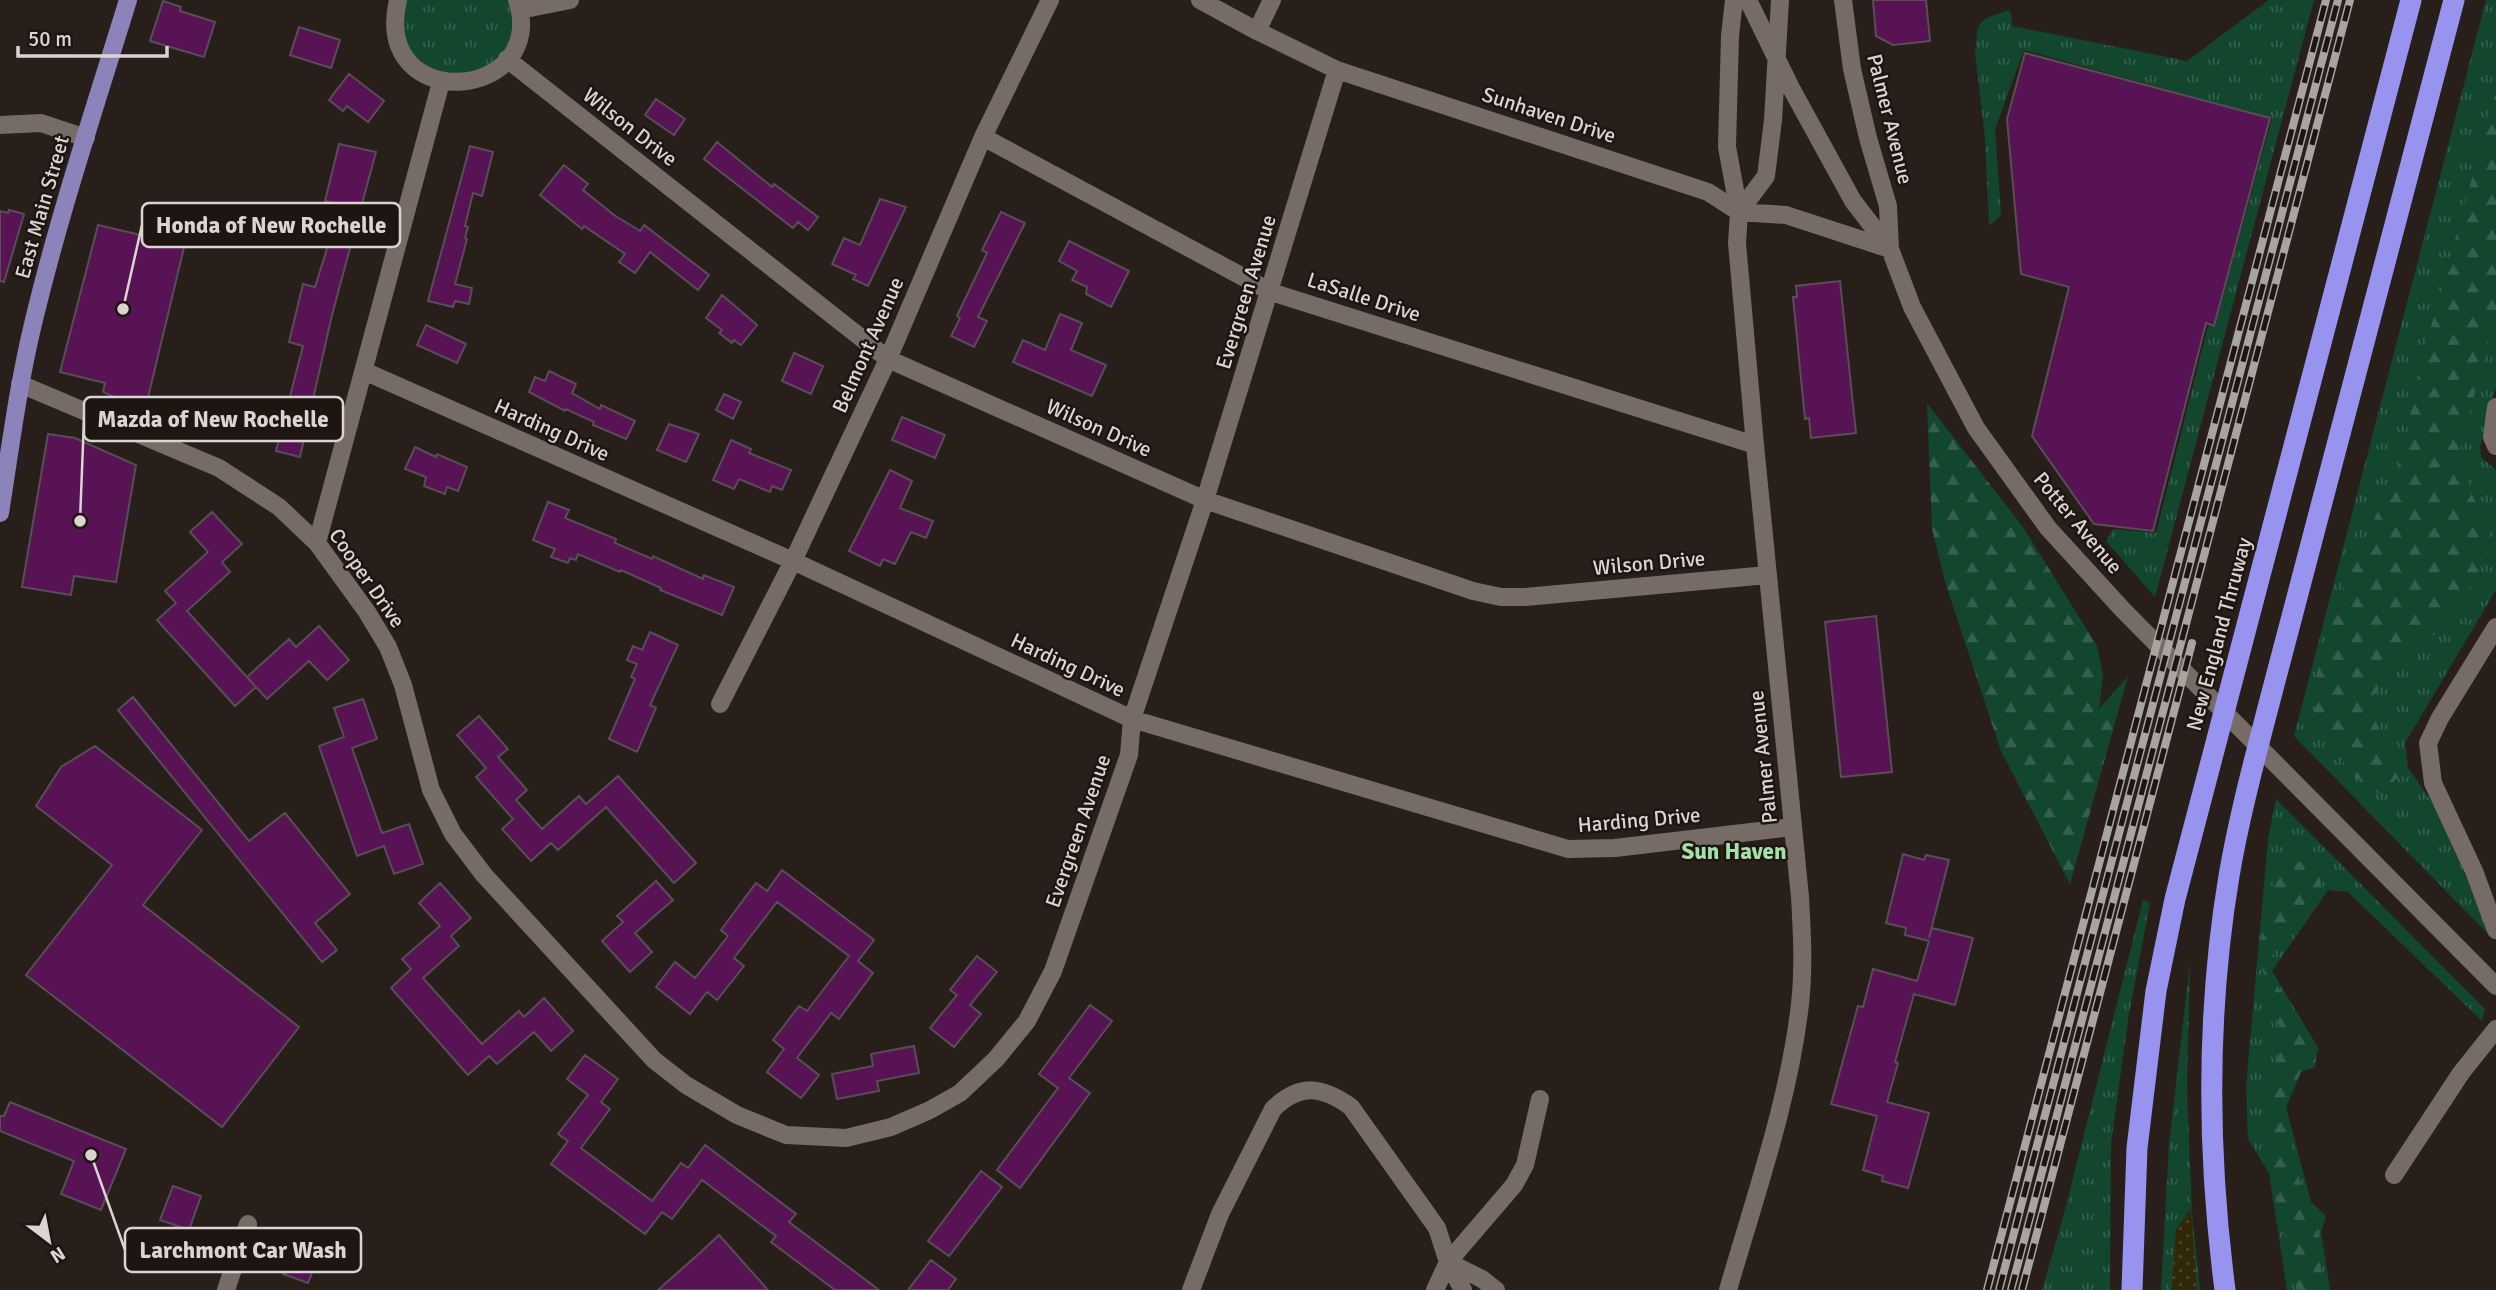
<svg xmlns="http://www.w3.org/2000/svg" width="2496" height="1290" font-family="Signika,sans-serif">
<defs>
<pattern id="grass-tufts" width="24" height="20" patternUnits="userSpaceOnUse" patternTransform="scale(1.75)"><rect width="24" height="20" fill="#12472e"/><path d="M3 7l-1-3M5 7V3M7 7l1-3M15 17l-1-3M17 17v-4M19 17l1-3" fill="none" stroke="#34614b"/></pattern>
<pattern id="forest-firs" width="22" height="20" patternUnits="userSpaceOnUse" patternTransform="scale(1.75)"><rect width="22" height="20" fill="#12472e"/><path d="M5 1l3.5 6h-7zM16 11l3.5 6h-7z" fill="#34614b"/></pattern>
<pattern id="sand-dots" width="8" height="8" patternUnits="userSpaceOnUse" patternTransform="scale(1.75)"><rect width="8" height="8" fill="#302806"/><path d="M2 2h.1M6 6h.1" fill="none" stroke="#4d4629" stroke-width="1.8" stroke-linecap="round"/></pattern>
</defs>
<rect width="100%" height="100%" fill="#281f1a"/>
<path fill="url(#grass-tufts)" d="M406,0h104l3,37 -8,17 -30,22 -37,-1 -28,-23 -7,-17z
M2269,0h45l-159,597 -49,-56 7,-12 43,4 52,-207 7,1 57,-209 -248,-68 -29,79 6,86 -12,11 -4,-88 -10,-87 3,-24 7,-8 23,-9 3,3 1,13 175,35z
M2486,0h10v386l-16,61 1,10 15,13v120l-91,153 3,25 33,47 49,121 -196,-200z
M2276,799l209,210 -3,12 -134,-129 -20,-2 -56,81 47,78 -36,46 28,107 15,14 -5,16 9,58h-43l-18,-117 -21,-34 -2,-52 22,-248z
M2143,900l7,3 -21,111 -18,129 -1,147h-68l23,-80z
M2190,963l-3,125 5,126 8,76h-39l8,-146z"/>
<path fill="url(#forest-firs)" d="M2496,92v220l-35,134 9,43 22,54 -18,39 -37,51 -35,18 -30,48 8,43 18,35 -18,18 -29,-21 -36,-62 2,-38 14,-60 71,-155 17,-89z
M1927,403l96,124 74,119 6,29 -4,34 29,-33 -58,208 -69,-133 -55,-166 -14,-56z
M2287,861h10l22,8 2,18 -18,24 -21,18 -13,35 16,40 32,48 -2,15 -14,5 -17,40 18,78 14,23 7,77h-26l-26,-120 -4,-36 5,-50 11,-46 -20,-66 -3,-26 13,-63z"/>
<path fill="url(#sand-dots)" d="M2191,1208l6,82h-26l5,-60z"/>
<path fill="#571354" stroke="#574e56" stroke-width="2" d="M1873,0h53l4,41 -37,4 -17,-9z
M163,1l18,6 -1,4 35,11 -11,35 -54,-16z
M299,27l41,13 -9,28 -41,-13z
M2025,53l245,65 -56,208 -8,-3 -53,208 -59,-7 -62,-88 37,-149 -48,-13 -14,-155z
M349,74l35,27 -16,21 -21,-16 -4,5 -14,-11z
M656,99l29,20 -11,16 -29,-20z
M717,142l55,45 2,-3 44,33 -10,13 -10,-8 -5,6 -89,-69z
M339,144l37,8 -44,163 -32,142 -24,-6 27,-105 -14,-4 14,-58 12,3 11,-35 10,-49 -11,-2z
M470,146l23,6 -11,44 -9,-3 -8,33 3,1 -3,11 2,1 -12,45 17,4 -3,16 -14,-3 -2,6 -25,-6z
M564,165l24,19 -5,6 31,25 26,16 4,-6 65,50 -11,15 -48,-38 -15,21 -16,-11 6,-8 -41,-28 -2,3 -42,-34z
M880,199l26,8 -38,79 -15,-7 3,-4 -24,-11 12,-26 16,7z
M170,204l23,6 -48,200 -42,-18 2,-9 -45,-11 38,-147 64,15z
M9,210l15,4 -20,68 -4,-1v-70l8,2z
M1001,212l24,11 -47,94 9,4 -13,26 -23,-11 9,-18 -3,-2 30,-63 -5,-3z
M1069,241l60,30 -18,36 -25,-13 1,-7 -15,-7 5,-9 -18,-10z
M1840,281l16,152 -45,5 -2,-20 -4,1 -12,-122h4l-1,-11z
M722,295l35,30 -16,20 -7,-5 -2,3 -13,-10 3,-3 -16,-12z
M1060,314l22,9 -11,27 35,15 -14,31 -79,-34 10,-22 22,10z
M426,325l40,19 -9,19 -40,-18z
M794,353l29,13 -12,28 -29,-13z
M549,371l27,13 -4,9 28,16 1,-4 34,16 -9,18 -33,-14 1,-3 -28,-13 -1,2 -36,-19 6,-15 10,4z
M724,394l17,8 -8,17 -17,-9z
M902,417l43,18 -10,23 -43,-18z
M669,424l30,10 -13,28 -29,-12z
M48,434l27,4 61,27 -20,117 -42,-6 -3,19 -49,-8z
M731,440l20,9 -2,4 42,17 -9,20 -10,-4 -2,6 -31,-13 -5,10 -21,-9z
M415,447l21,10 1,-3 30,13 -9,24 -11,-4 -2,7 -21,-8 2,-9 -21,-8z
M890,470l22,11 -12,27 33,13 -7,17 -15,-6 -16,32 -12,-5 -3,7 -31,-15z
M548,502l21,8 -4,8 51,21 -1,4 37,16 1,-3 50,23 1,-4 30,12 -12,28 -62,-25 1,-2 -40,-18 -1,2 -42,-18 -2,6 -6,-2 -2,5 -17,-6 4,-8 -22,-9z
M212,512l30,32 -20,18 8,10 -43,39 68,75 -8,-9 42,-38 7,8 23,-21 30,34 -22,20 -18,-19 -42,38 -11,-12 -21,19 -78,-86 19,-17 -11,-12 43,-39 -18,-20z
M1876,616l16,156 -51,5 -16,-155z
M650,632l28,13 -28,60 6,3 -19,44 -28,-13 26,-60 -4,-2 6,-13 -10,-4 6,-14 9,4z
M133,697l116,144 36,-28 65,81 -35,29 22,27 -15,12 -204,-252z
M363,699l14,40 -25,9 30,85 27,-9 14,40 -29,10 -10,-28 -27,10 -38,-110 25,-9 -10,-29z
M479,716l29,33 -10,8 29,33 -11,10 26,29 37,-33 7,8 32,-28 78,87 -22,20 -68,-76 -48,43 -7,-7 -20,18 -29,-32 11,-10 -37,-42 10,-9 -29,-33z
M95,746l107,84 -59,75 156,122 -77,100 -196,-152 86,-110 -76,-59 25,-39z
M1903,854l21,6 2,-5 23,5 -20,78 3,-10 41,10 -18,67 -41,-11 -19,68 3,1 -11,39 42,11 -21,75 -26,-7 1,-5 -20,-6 14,-54 -46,-12 27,-98 5,1 10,-38 44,12 12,-40 -24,-6 1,-7 -20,-5z
M782,870l92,70 -16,21 15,12 -34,46 -8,-6 -34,45 22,17 -18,23 -34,-26 17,-23 -11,-9 26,-34 8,5 42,-55 -72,-54 -43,56 10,8 -27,34 -10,-8 -17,22 -34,-27 19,-25 20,16 33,-42 -7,-6 35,-47 11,8z
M656,881l17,19 -38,33 17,19 -22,20 -28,-31 21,-19 -6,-6z
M440,883l31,35 -20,18 8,10 -36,32 59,66 37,-33 5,6 20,-19 29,33 -22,20 -17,-19 -37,32 -8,-8 -21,19 -77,-87 20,-19 -9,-10 38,-33 -21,-23z
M977,956l20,16 -27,33 11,9 -27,33 -24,-19 27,-33 -7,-5z
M1090,1005l22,16 -43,57 21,15 -70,95 -23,-18 61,-82 -19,-14z
M914,1046l5,27 -42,8 2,10 -42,8 -5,-25 41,-8 -2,-12z
M585,1055l33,24 -17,23 9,7 -29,39 71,53 29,-38 7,5 17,-23 91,69 -7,8 90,68h-44l-64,-48 5,-6 -74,-56 -30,39 -10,-7 -17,22 -94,-70 17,-23 -10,-7 30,-39 -21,-16z
M10,1102l116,47 -25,61 -40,-16 13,-33 -74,-30v-15h4z
M981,1171l21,16 -53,69 -21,-15z
M173,1186l28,10 -12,34 -29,-10z
M301,1234l32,10 -5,16 -10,-3 -10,26 -25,-9 10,-29 3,1z
M719,1235l49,55h-110l44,-39z
M931,1260l25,19 -8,11h-40z"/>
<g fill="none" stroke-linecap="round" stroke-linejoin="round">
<path stroke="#776b66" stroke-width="18" d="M398,0c-27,116 152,102 119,0
M1200,0l57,31 80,39 371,122 31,20 47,3 104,34
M1748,0l43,88 62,113 37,48 22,58 64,121 72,100 75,82 373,376
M1843,0l9,69 16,69 20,68 2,43
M520,10l50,-10
M1257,31l15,-31
M507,59l381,300 317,141 268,91 28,6h24l243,-22
M0,125l41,-2 45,15
M983,137l288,155 484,153
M1739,212l27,-36 7,-56 7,-120
M364,371l429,190 339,158 436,130 47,-1 178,-21
M20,384l199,84 60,39 38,36 50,69 21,35 15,38 28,105 22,44 31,41 170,185 32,25 51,30 49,20 60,3 45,-11 39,-17 30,-17 36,-34 31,-38 26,-50 76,-216 3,-36 73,-219 132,-430
M2496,407l-4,30 4,9
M317,543l124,-461
M2496,627l-56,91 -12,25 5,40 41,88 22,59
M720,704l73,-143 95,-202 95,-222 67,-137
M2394,1175l67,-102 35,-44
M1448,1262l34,17 14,11
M226,1290l22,-66
M1191,1290l29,-76 53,-105c27,-26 49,-23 78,-2l86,121 11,34 15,28
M1435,1290l13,-28 66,-77 11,-20 15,-66
M1728,1290c27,-94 61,-189 72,-286 4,-35 2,-72 0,-107l-45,-452 -18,-202 2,-31 -12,-65 3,-111 4,-36"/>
<path stroke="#8b83b9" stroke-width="18" d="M0,513c10,-63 18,-127 33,-189 26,-109 62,-217 95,-324"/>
<path stroke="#9993f0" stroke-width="21" d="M2132,1290l5,-142 19,-157 19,-92 236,-899
M2225,1290c-18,-139 -19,-276 4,-414 10,-59 26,-118 41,-176l184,-700"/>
<defs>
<path id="rail" d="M1987,1290l339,-1290
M1999,1290l339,-1290
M2011,1290l339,-1290
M2022,1290l170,-647"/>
</defs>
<use href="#rail" stroke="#aaa4a0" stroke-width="8"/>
<use href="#rail" stroke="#1e1511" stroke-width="5" stroke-dasharray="16" stroke-linecap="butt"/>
</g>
<g text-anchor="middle" stroke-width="5" stroke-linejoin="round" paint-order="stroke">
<g font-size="21" fill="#dbd5d2" stroke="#1e1511">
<text transform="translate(1549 115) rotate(18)" y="7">Sunhaven Drive</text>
<text transform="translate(1890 119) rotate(76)" y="7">Palmer Avenue</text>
<text transform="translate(630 127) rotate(38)" y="7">Wilson Drive</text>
<text transform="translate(42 207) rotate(-74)" y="7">East Main Street</text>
<text transform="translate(1246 292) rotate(-73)" y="7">Evergreen Avenue</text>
<text transform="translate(1364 297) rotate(18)" y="7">LaSalle Drive</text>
<text transform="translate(868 345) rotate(-66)" y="7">Belmont Avenue</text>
<text transform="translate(1099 428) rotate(24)" y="7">Wilson Drive</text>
<text transform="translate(552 430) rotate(24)" y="7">Harding Drive</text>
<text transform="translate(2078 523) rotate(50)" y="7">Potter Avenue</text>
<text transform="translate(1649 563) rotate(-5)" y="7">Wilson Drive</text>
<text transform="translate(367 578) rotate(55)" y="7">Cooper Drive</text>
<text transform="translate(2219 634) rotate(-75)" y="7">New England Thruway</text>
<text transform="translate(1068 665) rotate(25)" y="7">Harding Drive</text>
<text transform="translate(1763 757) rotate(-96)" y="7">Palmer Avenue</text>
<text transform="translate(1639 820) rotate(-5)" y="7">Harding Drive</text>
<text transform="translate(1078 831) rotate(-71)" y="7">Evergreen Avenue</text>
</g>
<g font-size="23" font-weight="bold" fill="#a3e1a9" stroke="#1e1511">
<text x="1734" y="859">Sun Haven</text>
</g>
</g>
<path fill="none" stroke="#dbd5d2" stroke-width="2.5" d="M123 309L142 225M80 521L84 419M91 1155L125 1250"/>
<g fill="#dbd5d2" stroke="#1e1511" stroke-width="2.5">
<circle cx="123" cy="309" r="7"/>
<circle cx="80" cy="521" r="7"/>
<circle cx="91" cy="1155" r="7"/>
</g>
<g fill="#1e1511" stroke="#dbd5d2" stroke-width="2.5">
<rect x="142" y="203" width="258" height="44" rx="7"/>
<rect x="84" y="397" width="259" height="44" rx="7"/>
<rect x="125" y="1228" width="236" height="44" rx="7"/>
</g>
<g font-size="23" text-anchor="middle" font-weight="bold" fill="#dbd5d2">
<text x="271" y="233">Honda of New Rochelle</text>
<text x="213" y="427">Mazda of New Rochelle</text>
<text x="243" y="1258">Larchmont Car Wash</text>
</g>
<g transform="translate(49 1241) rotate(148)" stroke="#1e1511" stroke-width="5" paint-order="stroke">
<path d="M0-5L12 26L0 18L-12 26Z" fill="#dbd5d2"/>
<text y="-10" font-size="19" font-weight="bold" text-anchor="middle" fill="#dbd5d2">N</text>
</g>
<path d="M18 46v10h149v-10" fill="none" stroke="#dbd5d2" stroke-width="3.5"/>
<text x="28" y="46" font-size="21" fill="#dbd5d2" stroke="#1e1511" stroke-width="5" paint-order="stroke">50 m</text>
</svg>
